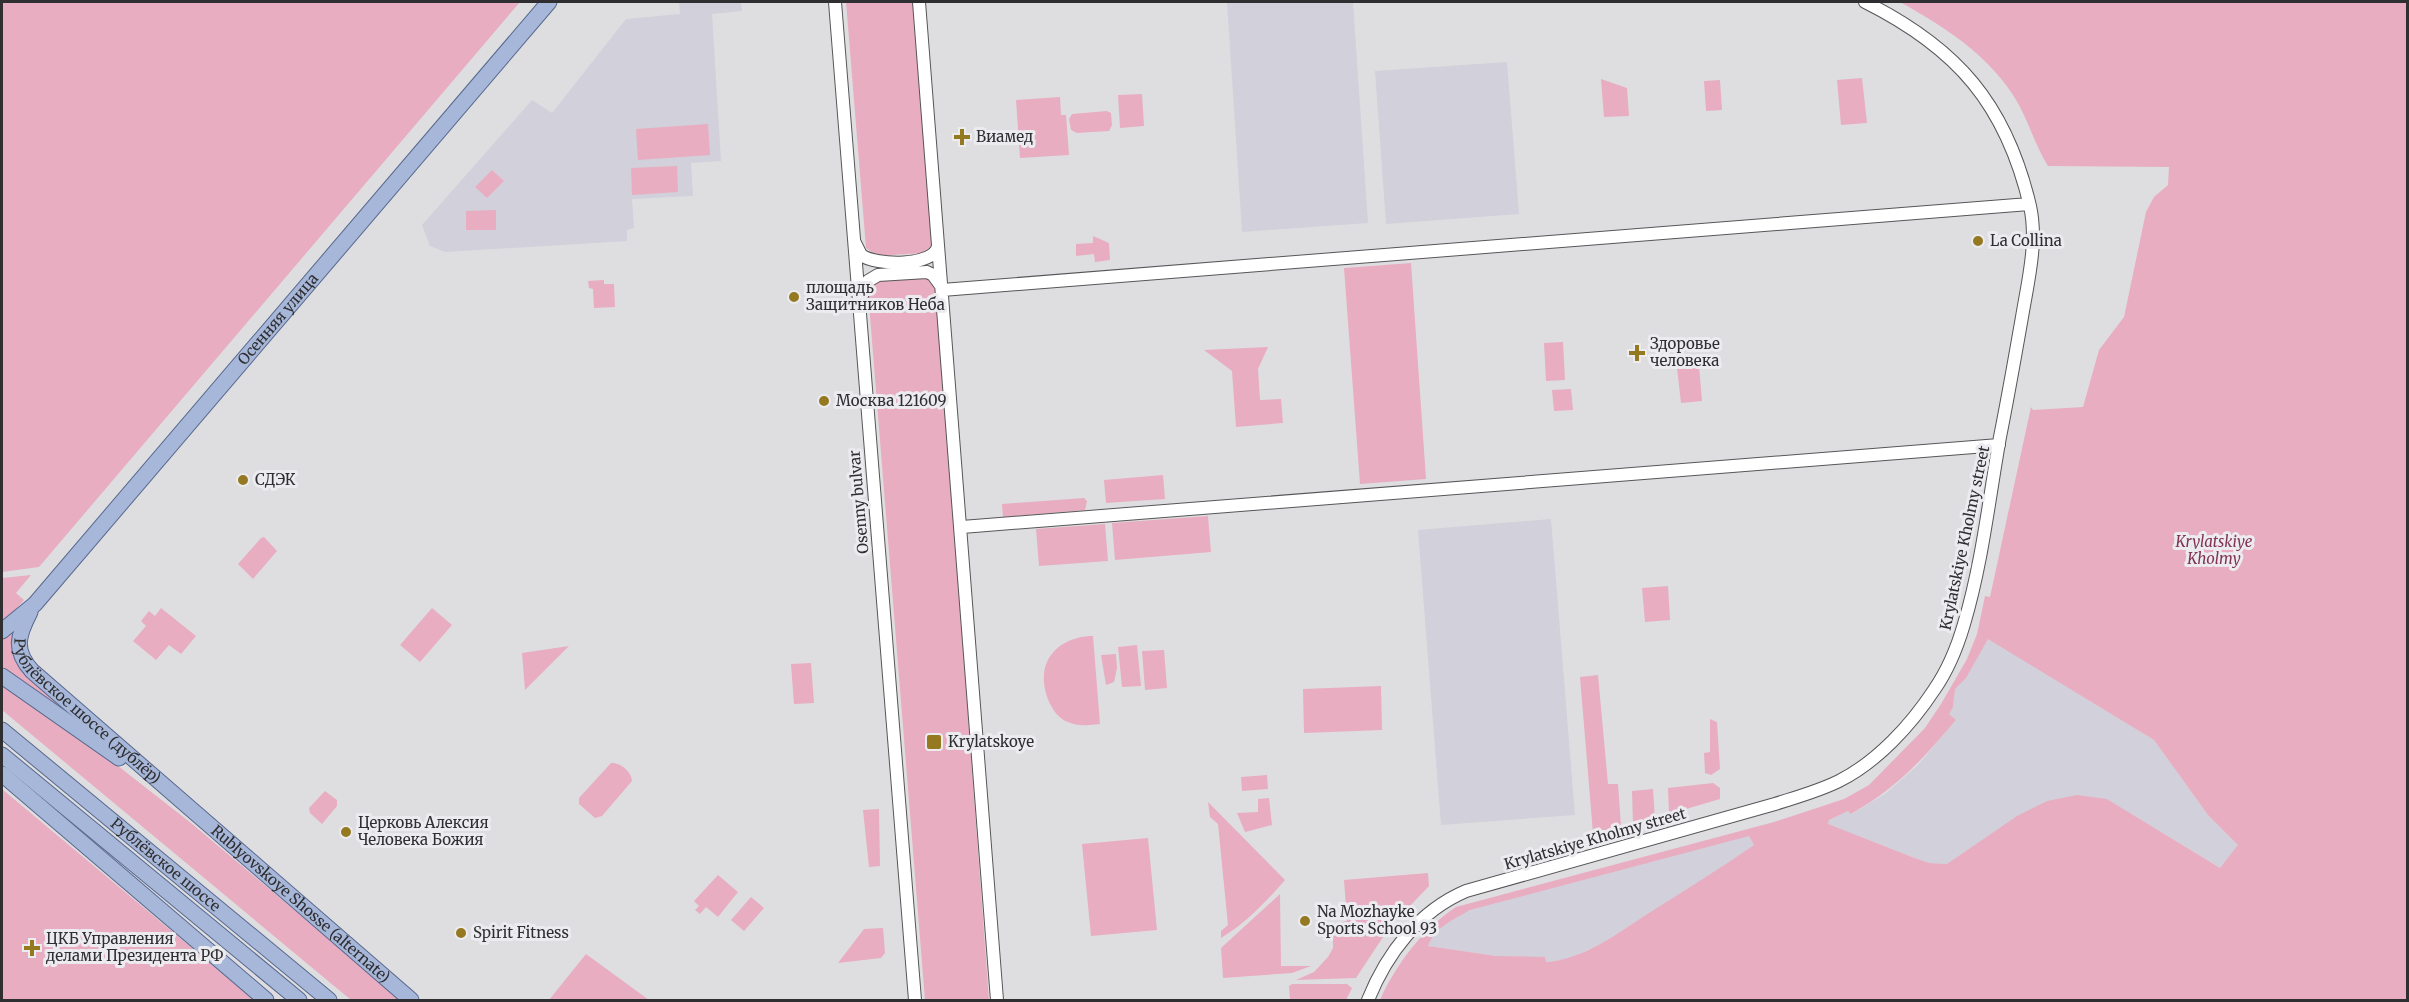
<svg xmlns="http://www.w3.org/2000/svg" width="2409" height="1002" font-family="Merriweather,serif">
<rect width="100%" height="100%" fill="#dedee1"/>
<path fill="#d2d0db" d="M679,2h62l1,9 -30,3 9,147 -30,2 2,33 -61,3 2,29 -7,2v11l-182,11 -15,-6 -8,-21 110,-125 20,13 74,-94 54,-5z
M1227,2h126l15,221 -126,9z
M1507,62l12,152 -133,10 -11,-153z
M1551,519l24,296 -134,10 -23,-295z
M1988,638l166,102 54,75 31,30 -19,23 -113,-69 -160,65 -18,-1 -17,-6 -85,-33 2,-4 19,-9 4,3 33,-20 33,-29 38,-45 -8,-6 5,-7 2,-18 11,-11z
M1749,835l5,10 -47,32 -105,66 -33,16 -24,3v-4l-49,-2 -69,-10 4,-10 12,-12 27,-14z"/>
<path fill="#e8adc0" fill-rule="evenodd" d="M2,2h518l-481,565 -37,5z
M846,2h67l20,242 -10,9 -46,3 -11,-8z
M1900,2h507v998h-1027c16,-36 43,-71 76,-93l318,-85 70,-23 25,-14 56,-57 16,-24 26,-45 10,-25 8,-38 5,1 41,-190 2,3 50,-3 16,-57 25,-33 22,-105 8,-15 14,-12 1,-18 -121,-1c-14,-22 -20,-48 -35,-71 -27,-42 -70,-69 -113,-93zM1988,639l166,101 54,75 30,30 -18,23 -113,-69 -30,-4 -30,6 -30,15 -70,48 -18,-1 -17,-6 -84,-33 1,-4 19,-9 3,3c47,-27 71,-54 105,-94l-7,-6 4,-7 2,-18 11,-11zM1749,836l5,9c-35,24 -70,46 -105,68 -33,21 -64,46 -103,49l-1,-5 -49,-1 -68,-10c7,-19 25,-26 42,-36z
M1862,78l5,45 -26,2 -4,-45z
M1601,79l26,9 2,28 -25,1z
M1720,80l2,30 -16,1 -2,-30z
M1142,94l2,32 -24,2 -2,-33z
M1060,97l1,18h5l3,40 -49,3 -4,-58z
M1107,111l4,2 1,12 -3,6 -32,2 -6,-3 -2,-11 3,-5z
M708,124l2,31 -72,5 -2,-31z
M677,166l1,26 -46,3 -1,-27z
M492,170l12,11 -17,17 -12,-11z
M496,210v20h-30v-19z
M1093,236l16,7 1,17 -15,2 -1,-8 -18,2v-12l17,-1z
M1411,263l15,216 -66,5 -16,-216z
M921,275l14,8 3,25 51,692h-64l-57,-709 5,-10z
M604,280v4h10l1,23 -21,1 -1,-19 -4,-1 -1,-7z
M1563,342l2,38 -19,1 -2,-38z
M1268,347l-10,22 2,31 21,-1 2,24 -47,4 -4,-56 -28,-21z
M1699,366l3,35 -21,2 -4,-35z
M1571,389l2,21 -19,1 -2,-21z
M1163,475l2,24 -59,4 -2,-23z
M1084,498l3,3 -2,9 -82,7 -1,-13z
M1208,516l3,36 -96,8 -3,-37z
M1105,524l3,37 -69,5 -3,-37z
M264,537l13,14 -24,28 -15,-15 23,-26z
M31,575l-15,18 8,7 -22,25v-47z
M1668,586l2,34 -25,2 -3,-34z
M161,608l35,28 -15,18 -12,-9 -13,15 -23,-19 13,-15 -5,-5 8,-10 6,5z
M432,608l20,17 -32,37 -20,-17z
M18,624l-5,18 84,94 -95,-67v-29z
M1093,636l7,88c-11,1 -22,3 -32,-2 -19,-7 -30,-41 -21,-60 8,-18 28,-26 46,-26z
M1137,645l4,41 -19,1 -4,-40z
M569,646l-44,44 -3,-37z
M1164,650l3,38 -22,2 -3,-39z
M1116,654l1,14 -3,14 -8,3 -5,-30z
M811,663l3,40 -20,1 -3,-40z
M1598,675l10,109h10l3,42 -28,7 -13,-156z
M2,685l102,70 87,68 210,177h-50l-349,-290z
M1381,686l1,44 -78,3 -1,-44z
M1710,719l7,3 3,47 -9,6 -6,-2 -1,-20 6,-1z
M611,763c9,-1 21,9 21,18l-30,35 -7,2 -16,-14v-6z
M1267,775l1,14 -26,2 -1,-14z
M1713,783l7,5v11l-51,15 -1,-26z
M2,789l252,211h-252z
M1653,789l2,30 -22,5 -1,-33z
M325,791l12,9v6l-15,18 -12,-11 -1,-5z
M1269,798l3,27 -27,7 -8,-19 21,-1v-13z
M1208,802l77,78c-19,22 -40,44 -64,58v-7l7,-6 -10,-101 -8,-7z
M879,809l1,57 -11,1 -6,-57z
M1148,838l9,92 -66,6 -9,-92z
M1428,873l1,13 -40,42 -33,50 -60,2 18,-8 14,-15 5,-9v-24l14,-3 -3,-41z
M718,875l20,17 -20,25 -12,-10 -6,7 -5,-4 4,-4 -5,-5z
M1280,894l1,72h30l-19,7 -69,5 -2,-30z
M751,897l13,11 -20,23 -13,-11z
M883,928l2,25 -4,5 -43,5 26,-34z
M586,954l63,46h-100z
M1292,984h55l5,4 -6,12h-56l-1,-14z"/>
<g fill="none" stroke-linecap="round" stroke-linejoin="round">
<defs>
<path id="minor" d="M835,2l80,998
M919,2l78,998
M855,243l6,12c15,11 73,12 77,-9
M942,290l1087,-86
M860,300l8,-19 10,-6 49,-3 6,3 8,11
M962,527l1037,-82
M1368,1000c19,-47 51,-89 98,-109l309,-87c22,-7 44,-13 64,-23 38,-19 72,-56 95,-91 14,-20 23,-42 30,-66 18,-60 25,-125 36,-187 8,-40 15,-80 22,-120 6,-36 16,-75 8,-111 -24,-102 -73,-158 -165,-204"/>
<g id="major">
<path id="s1" d="M30,612c-12,23 -17,38 2,59l379,329"/>
<path id="s2" d="M2,631l33,-27 514,-602"/>
<path d="M2,676l117,82"/>
<path id="s3" d="M2,730l327,270"/>
<path d="M2,755l297,245"/>
<path d="M2,774l264,226"/>
</g>
</defs>
<use href="#minor" stroke="#565558" stroke-width="14"/>
<use href="#major" stroke="#57688d" stroke-width="17"/>
<use href="#minor" stroke="#fff" stroke-width="12"/>
<use href="#major" stroke="#a7b7d9" stroke-width="15"/>
</g>
<g fill="#957920" stroke="#ecebef" stroke-width="2">
<path d="M959 128h6v6h6v6h-6v6h-6v-6h-6v-6h6z"/>
<circle cx="1978" cy="241" r="6"/>
<circle cx="794" cy="297" r="6"/>
<path d="M1634 344h6v6h6v6h-6v6h-6v-6h-6v-6h6z"/>
<circle cx="824" cy="401" r="6"/>
<circle cx="243" cy="480" r="6"/>
<rect x="926" y="734" width="16" height="16" rx="3"/>
<circle cx="346" cy="832" r="6"/>
<circle cx="1305" cy="921" r="6"/>
<circle cx="461" cy="933" r="6"/>
<path d="M29 939h6v6h6v6h-6v6h-6v-6h-6v-6h6z"/>
</g>
<g text-anchor="middle" stroke-width="6" stroke-linejoin="round" paint-order="stroke">
<g font-size="15" fill="#2f2e30" stroke="#ecebef" text-anchor="start">
<text x="976" y="142">Виамед</text>
<text x="1990" y="246">La Collina</text>
<text x="806" y="293">площадь<tspan x="806" dy="17">Защитников Неба</tspan></text>
<text x="1650" y="349">Здоровье<tspan x="1650" dy="17">человека</tspan></text>
<text x="836" y="406">Москва 121609</text>
<text x="255" y="485">СДЭК</text>
<text x="948" y="747">Krylatskoye</text>
<text x="358" y="828">Церковь Алексия<tspan x="358" dy="17">Человека Божия</tspan></text>
<text x="1317" y="917">Na Mozhayke<tspan x="1317" dy="17">Sports School 93</tspan></text>
<text x="473" y="938">Spirit Fitness</text>
<text x="46" y="944">ЦКБ Управления<tspan x="46" dy="17">делами Президента РФ</tspan></text>
</g>
<g font-size="15" fill="#2f2e30" stroke="#ecebef">
<text dy="5" stroke="none"><textPath href="#s2" startOffset="417">Осенняя улица</textPath></text>
<text transform="translate(859 502) rotate(-95)" y="5">Osenny bulvar</text>
<text transform="translate(1965 538) rotate(-78)" y="5">Krylatskiye Kholmy street</text>
<text dy="5" stroke="none"><textPath href="#s1" startOffset="130">Рублёвское шоссе (дублёр)</textPath></text>
<text transform="translate(1595 839) rotate(-16)" y="5">Krylatskiye Kholmy street</text>
<text dy="5" stroke="none"><textPath href="#s3" startOffset="212">Рублёвское шоссе</textPath></text>
<text dy="5" stroke="none"><textPath href="#s1" startOffset="420">Rublyovskoye Shosse (alternate)</textPath></text>
</g>
<g font-size="15" font-style="italic" fill="#823353" stroke="#ecebef">
<text x="2214" y="547">Krylatskiye<tspan x="2214" dy="17">Kholmy</tspan></text>
</g>
</g>
<rect width="2409" height="1002" fill="none" stroke="#2f2e30" stroke-width="6"/>
</svg>
